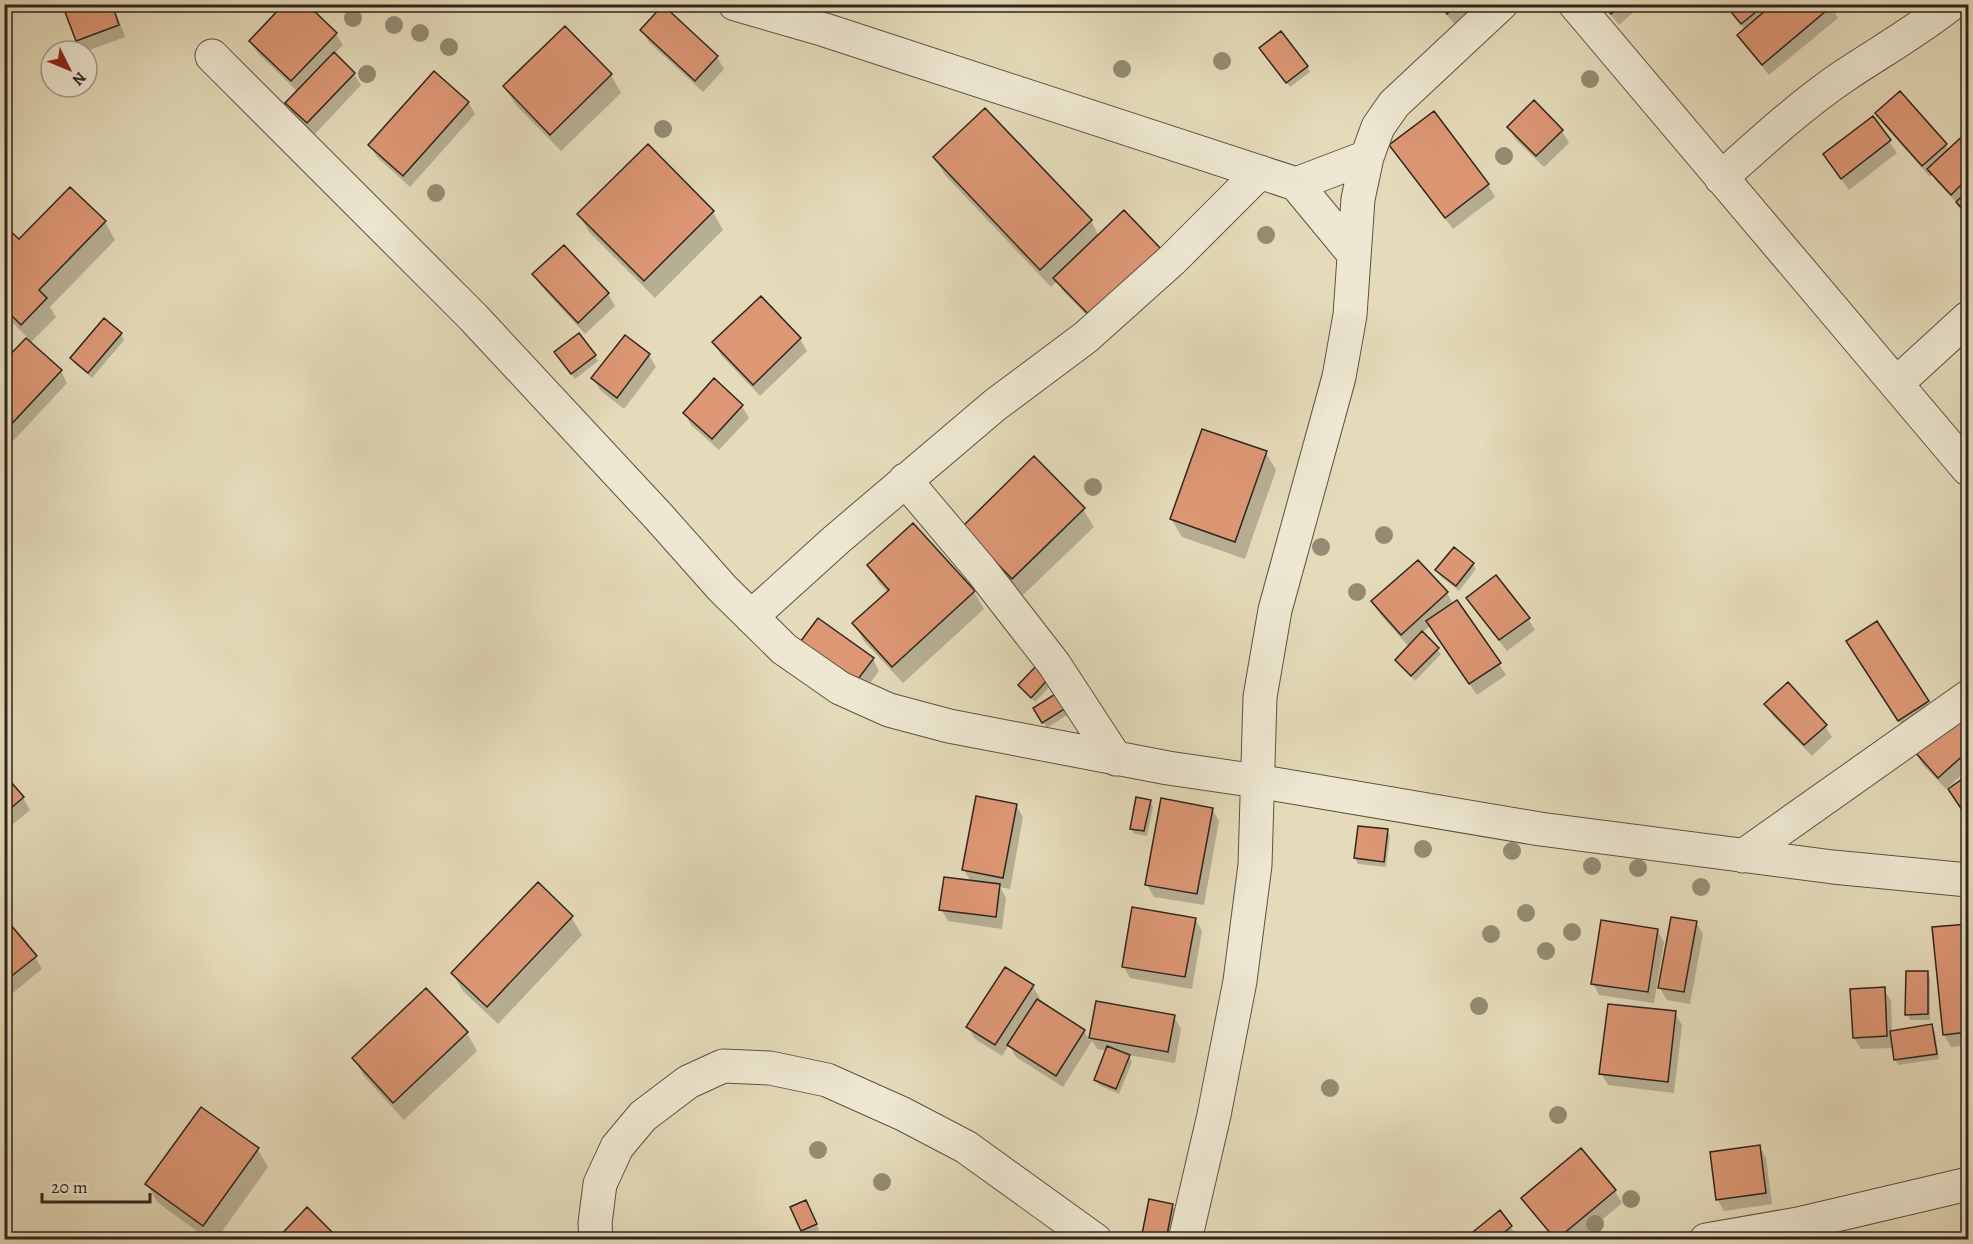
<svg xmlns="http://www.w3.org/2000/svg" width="1973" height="1244" font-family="Alegreya,serif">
<rect width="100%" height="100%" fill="#e5dbba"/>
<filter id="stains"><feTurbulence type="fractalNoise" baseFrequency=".00333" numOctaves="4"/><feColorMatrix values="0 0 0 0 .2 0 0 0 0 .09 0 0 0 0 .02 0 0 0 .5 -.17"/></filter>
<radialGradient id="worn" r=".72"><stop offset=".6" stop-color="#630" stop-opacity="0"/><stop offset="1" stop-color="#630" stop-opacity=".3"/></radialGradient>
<path fill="#0003" d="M64,4h49l12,33 -38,14h-4l-6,-10z
M377,4h16l-8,8z
M1438,4h41l-24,21z
M1602,4h41l-24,21z
M1732,4h98l8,14 -69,57 -23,-28 -7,-12 6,-5 -16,-23z
M663,7l54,50 7,12 -21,23 -54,-50 -7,-12z
M565,28l46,47 10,18 -60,58 -46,-47 -10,-17z
M336,34l7,11 -9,9 20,20 7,11 -46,49 -21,-19 -7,-12 11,-11 -40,-39 -7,-11z
M1264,54l43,12 3,6 -20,15z
M468,102l7,12 -65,73 -33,-30 -7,-12z
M985,110l106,111 8,15 1,93 -38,-39 -5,-9 -6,6 -106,-112 -11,-18z
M1434,113l54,72 7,12 -42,32 -55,-72 -7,-11z
M1877,113l69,32 3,5 19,-16v87l-9,-16 -23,-24 -4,-6 -2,2 -46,-52z
M1873,118l24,35 -48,37 -24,-35z
M1509,127l53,4 7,12 -25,24 -29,-28z
M70,189l35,33 10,18 -65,67 6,10 -26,26 31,28 6,12 -63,68v-88l24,-25 -24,-24v-79l15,7z
M713,212l10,18 -68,68 -66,-66 -10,-18z
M564,247l44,47 7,12 -30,28 -44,-48 -7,-12z
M761,298l39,41 7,12 -47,45 -39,-41 -7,-12z
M121,334l3,6 -32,38 -17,-14 -3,-6z
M625,337l24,18 7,12 -32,42 -24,-19 -7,-12z
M595,356l3,5 -23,18 -16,-21z
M742,406l7,12 -30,32 -28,-25 -6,-12z
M1266,453l10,17 -31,89 -63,-22 -11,-18z
M1083,509l11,18 -71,68 -49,-50z
M1473,564l3,5 -17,22 -19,-15 -3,-6z
M869,565l105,27 10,17 -81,74 -39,-42 -10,-18 34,-30 -9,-10z
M1447,593l6,11 46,60 7,11 -29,20 -47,-69 -8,7 19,21 -26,27 -19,-21 13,-13 -29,-33 -7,-12z
M1468,598l60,21 7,11 -28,21 -32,-41z
M818,620l55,39 6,12 -20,27z
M1876,623l58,91 -28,18 -51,-79z
M1038,666l15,17 -18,19 -15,-17z
M1766,704l59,22 7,11 -20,19 -39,-40z
M1035,708l41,1 -29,19z
M1968,715v54l-22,20 -23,-24 -7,-12z
M4,777l19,21 7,12 -26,22z
M1968,777v41l-18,-28z
M1150,801l3,6 -6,29 -12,-2 -4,-5z
M1016,805l7,12 -13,72 -10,-2 6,11 -4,31 -54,-8 -7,-12 30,-27 -7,-12z
M1212,809l7,12 -15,84 -50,-8 -7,-12z
M1387,831l3,5 -4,31 -28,-3 -3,-6z
M571,917l11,18 -84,89 -35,-33 -10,-17z
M4,919l31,38 7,12 -34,28 -4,-4z
M1195,919l7,12 -10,58 -62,-11 -7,-12z
M1696,922l7,12 -13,70 -23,-4 -7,-12z
M1968,925v120l-17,2 -7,-12 -10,-106z
M1657,930l7,12 -10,61 -55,-8 -6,-12z
M1927,973l3,5v42h-20l-3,-6z
M1033,987l7,11 -2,3 46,30 6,10 7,-38 77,14 7,12 -6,34 -47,-8 4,7 -13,32 -20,-9 -4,-5 12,-29 -10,-2 -5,-8 -29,46 -47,-30 -7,-12 -7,11 -27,-17 -7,-12z
M1884,989l7,12 1,31 40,-6 3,6 4,27 -41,6 -3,-6 -1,-11 -33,1 -7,-11z
M426,990l41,43 10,18 -73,69 -40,-44 -10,-18z
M1675,1013l7,12 -8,68 -66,-8 -7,-12z
M202,1109l56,41 10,17 -52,73h-7l-52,-38 -10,-18z
M1759,1147l7,11 6,46 -48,7 -7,-12z
M1615,1191l7,12 -44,37h-23l-25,-30 -7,-12z
M1151,1201l21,5 4,5 -6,29h-27z
M809,1207l10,23 -14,6 -3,-6z
M1511,1227l3,5 -9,8h-40z"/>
<path fill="#dd9775" stroke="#2f251d" stroke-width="1.5" d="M62,4h50l7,21 -43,16z
M284,4h23l30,29 -46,48 -42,-40z
M1439,4h19l-11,10z
M1603,4h19l-11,10z
M1730,4h36l-25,20 -14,-17z
M1773,4l60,1 -71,60 -25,-30z
M663,5l55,51 -23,25 -55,-51z
M565,26l47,48 -62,61 -47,-49z
M1281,31l27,35 -22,17 -27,-35z
M334,52l21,21 -48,50 -22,-20z
M434,71l35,31 -66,74 -35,-31z
M1900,91l47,53 -25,22 -47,-53z
M1534,100l29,30 -27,26 -29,-29z
M985,108l107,112 -52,50 -107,-113z
M1434,111l55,73 -44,34 -56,-73z
M1873,116l18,24 -50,39 -18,-25z
M1968,131v47l-17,17 -24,-26z
M648,144l66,67 -70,70 -67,-67z
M70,187l36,34 -67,69 8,8 -26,27 -17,-17v-75l4,-4 11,10z
M1968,190v26l-12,-14z
M1124,210l39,41 -71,67 -39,-40z
M564,245l45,48 -31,30 -46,-49z
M761,296l40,42 -48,47 -41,-43z
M104,318l18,15 -34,40 -18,-15z
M579,333l17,22 -25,19 -17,-22z
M625,335l25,19 -33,44 -26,-20z
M26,338l36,32 -58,62v-71z
M714,378l29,27 -31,34 -29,-26z
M1202,429l65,22 -32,91 -65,-23z
M1034,456l51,52 -73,71 -50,-52z
M913,523l62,68 -83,76 -40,-44 37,-33 -22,-25z
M1454,547l20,16 -18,23 -21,-16z
M1418,560l30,32 -47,43 -30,-34z
M1496,575l34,43 -31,22 -33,-42z
M1457,600l44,63 -32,21 -43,-63z
M818,618l56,40 -22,29 -55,-41z
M1877,621l52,80 -31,20 -52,-80z
M1422,631l17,17 -28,28 -16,-16z
M1038,664l13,12 -20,22 -13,-13z
M1788,682l39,43 -23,20 -40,-41z
M1065,688l9,15 -32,20 -9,-15z
M1968,713v38l-30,27 -23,-26z
M4,774l20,23 -20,17z
M1968,775v44l-20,-30z
M976,796l41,8 -14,74 -41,-8z
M1136,797l15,3 -7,31 -14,-2z
M1161,798l52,10 -16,86 -52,-9z
M1358,826l30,3 -4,33 -30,-4z
M944,877l56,7 -4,33 -57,-7z
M538,882l35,34 -86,91 -36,-34z
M1132,907l64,11 -11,59 -63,-10z
M4,917l33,39 -33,26z
M1671,917l26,4 -13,71 -26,-4z
M1601,920l57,9 -10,63 -57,-8z
M1968,924v108l-25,3 -11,-108z
M1005,967l29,18 -39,60 -29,-18z
M1906,971h22v43l-23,1z
M1885,987l2,49 -34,2 -3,-49z
M426,988l42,44 -75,71 -41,-45z
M1037,999l48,31 -29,46 -49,-31z
M1096,1001l79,14 -7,37 -79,-14z
M1608,1004l68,7 -8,71 -69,-8z
M1932,1024l5,30 -43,6 -4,-29z
M1107,1046l23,9 -14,34 -22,-9z
M201,1107l58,41 -56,78 -58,-42z
M1760,1145l6,48 -50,7 -6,-48z
M1581,1148l35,42 -60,50 -35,-42z
M1149,1199l24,5 -7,36 -25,-1z
M806,1200l11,24 -16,7 -11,-24z
M307,1207l33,33h-64z
M1500,1210l12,16 -17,14h-32z"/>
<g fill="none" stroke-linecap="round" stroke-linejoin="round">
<defs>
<path id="minor" d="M735,4l90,26 471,154 57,69
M1575,4l393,465
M212,56l261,261 186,200 64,72 61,60 56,39 49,22 60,16 219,42 89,13 283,48 293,38 135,13
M1721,178c40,-36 79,-72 123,-102 36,-24 73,-45 107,-72
M1296,184l71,-27
M1896,384l72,-66
M905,480l76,90 73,94 62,95
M751,617l85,-77 159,-135 91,-68 86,-77 88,-88
M1743,856l225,-159
M596,1240l-1,-17 5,-39 17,-37 26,-31 45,-34 35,-16 47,2 57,12 76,34 63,33 129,93
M1185,1240l29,-125 26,-134 15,-116 5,-168 15,-87 64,-233 11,-62 8,-116 9,-42 11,-30 16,-23 107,-100
M1706,1240l92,-16 170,-40"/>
</defs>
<use href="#minor" stroke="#5c5244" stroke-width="35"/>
<use href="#minor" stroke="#eee8d2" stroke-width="33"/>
</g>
<g fill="#948c72">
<circle cx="353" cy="18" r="9"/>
<circle cx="394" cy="25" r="9"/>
<circle cx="420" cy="33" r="9"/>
<circle cx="449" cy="47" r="9"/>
<circle cx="1222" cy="61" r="9"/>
<circle cx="1122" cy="69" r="9"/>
<circle cx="367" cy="74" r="9"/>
<circle cx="1590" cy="79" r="9"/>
<circle cx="663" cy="129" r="9"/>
<circle cx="1504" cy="156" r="9"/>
<circle cx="436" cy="193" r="9"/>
<circle cx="1266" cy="235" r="9"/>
<circle cx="1093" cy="487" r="9"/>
<circle cx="1384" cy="535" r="9"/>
<circle cx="1321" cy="547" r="9"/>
<circle cx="1357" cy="592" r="9"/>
<circle cx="1423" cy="849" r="9"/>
<circle cx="1512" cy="851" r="9"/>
<circle cx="1592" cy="866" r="9"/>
<circle cx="1638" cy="868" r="9"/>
<circle cx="1701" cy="887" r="9"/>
<circle cx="1526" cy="913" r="9"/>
<circle cx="1572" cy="932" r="9"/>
<circle cx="1491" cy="934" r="9"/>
<circle cx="1546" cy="951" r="9"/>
<circle cx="1479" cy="1006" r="9"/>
<circle cx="1330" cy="1088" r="9"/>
<circle cx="1558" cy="1115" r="9"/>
<circle cx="818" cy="1150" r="9"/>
<circle cx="882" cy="1182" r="9"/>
<circle cx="1631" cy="1199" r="9"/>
<circle cx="1595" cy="1224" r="9"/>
</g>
<rect width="1973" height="1244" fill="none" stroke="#e5dbba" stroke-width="24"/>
<rect x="6" y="6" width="1961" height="1232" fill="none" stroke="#2f251d" stroke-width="3"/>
<rect x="12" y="12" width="1949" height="1220" fill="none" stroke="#2f251d" stroke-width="1.5"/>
<g transform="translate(69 69) rotate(133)"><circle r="28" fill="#eee8d2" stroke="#a29a8a" stroke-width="1.5"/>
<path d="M0-4.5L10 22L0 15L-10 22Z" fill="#8f2418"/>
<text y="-9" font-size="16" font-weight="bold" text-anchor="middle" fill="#2f251d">N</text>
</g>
<path d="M42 1193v9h108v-9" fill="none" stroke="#2f251d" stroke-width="3"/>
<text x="51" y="1193" font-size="18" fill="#2f251d" stroke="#eee8d2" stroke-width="4.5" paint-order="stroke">20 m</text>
<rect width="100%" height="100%" filter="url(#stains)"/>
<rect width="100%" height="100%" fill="url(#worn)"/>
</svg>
